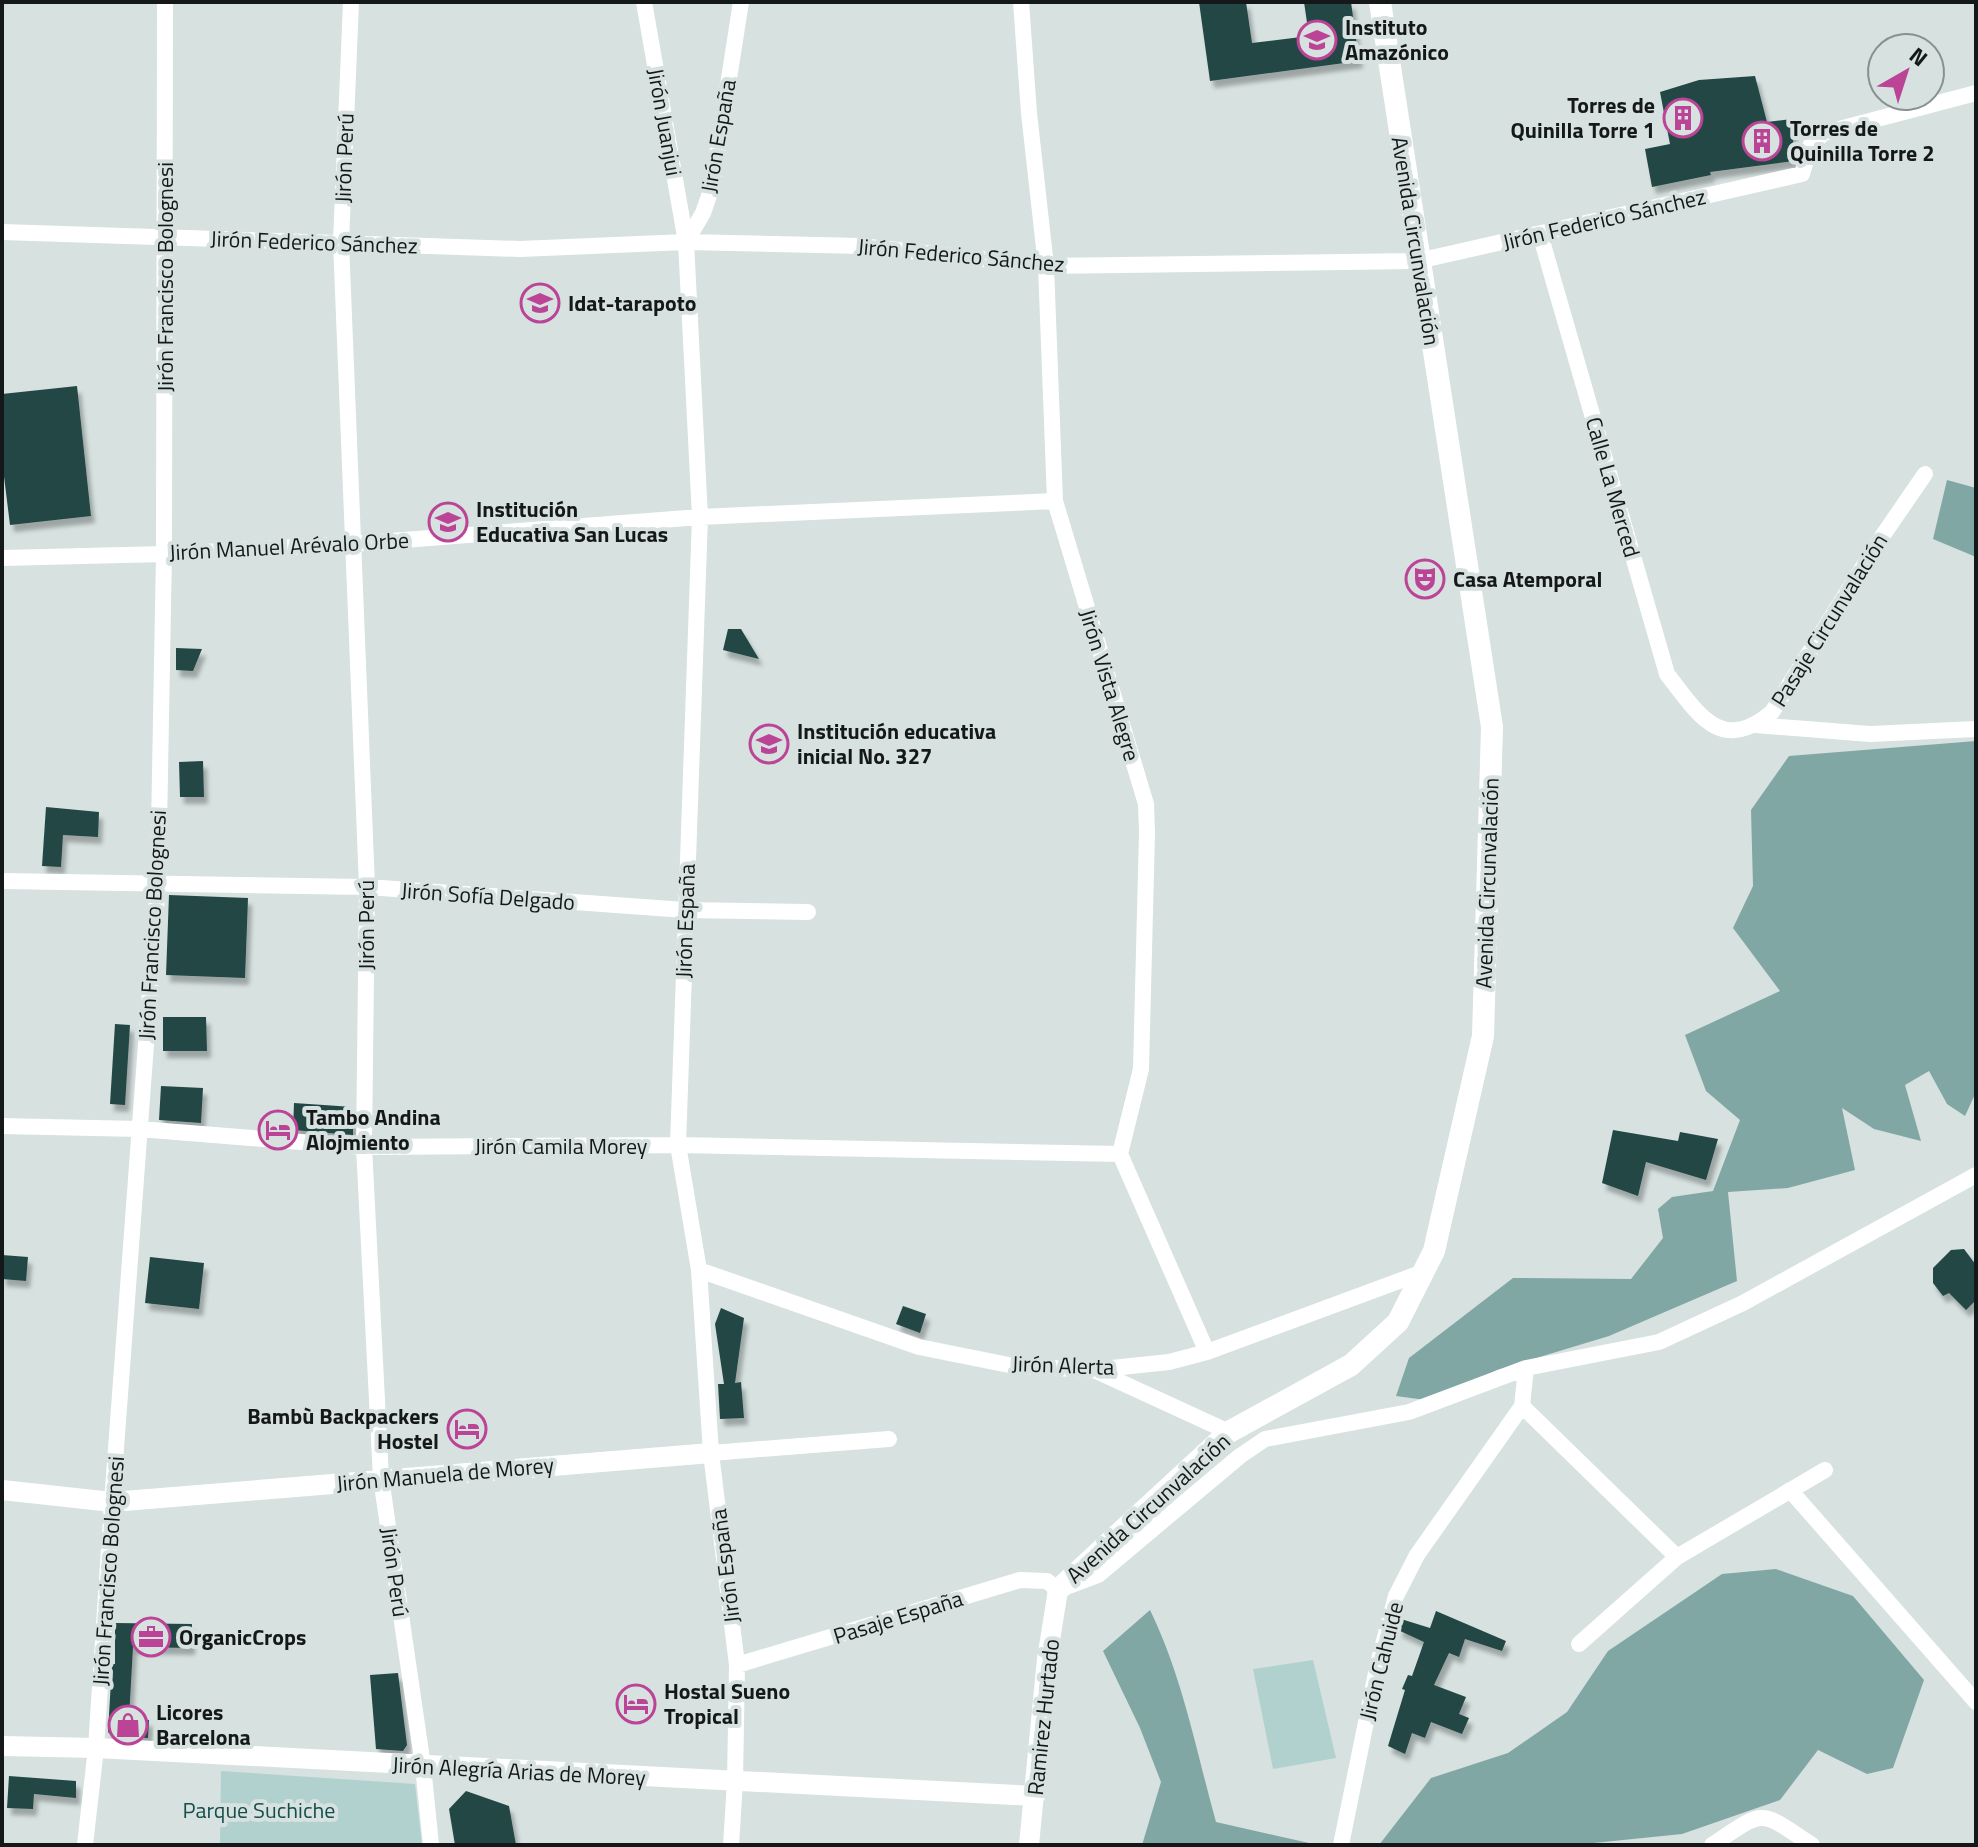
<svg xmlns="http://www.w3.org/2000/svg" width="1978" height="1847" font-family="'Titillium Web',sans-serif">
<defs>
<filter id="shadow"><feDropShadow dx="4" dy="7" stdDeviation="2" flood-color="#0004"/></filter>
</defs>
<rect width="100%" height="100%" fill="#d6e1e0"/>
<path fill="#b1d1cf" d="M1313,1660l23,98 -63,11 -20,-100z
M221,1771l194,13 7,61h-202z"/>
<path fill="#81a7a5" d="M1947,480l29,8v69l-43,-18z
M1976,741v351l-11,24 -18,-12 -18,-33 -24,14 16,56 -47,-12 -32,-21 13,62 -67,18 -60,4 9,89 -128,55 -112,34 -64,31 -37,-5 13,-38 104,-80 118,1 32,-41 -5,-29 14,-12 41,-6 27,-71 -34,-29 -21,-56 95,-44 -47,-63 20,-42 -2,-76 38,-54z
M1776,1569l77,27 71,84 -31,88 -26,6 -49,-24 -38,50 -98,34 -108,11h-195l52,-67 77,-25 59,-41 41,-61 114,-77z
M1150,1610c33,68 46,140 66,212l102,23h-176l19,-63 -21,-54 -37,-77z"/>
<path fill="#234745" filter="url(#shadow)" d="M1199,2h47l6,41 57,-7 -5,-34h47l8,59 -149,20z
M1755,76l12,46 25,-3 2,42 -84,11 1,3 -59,12 -7,-38 25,-5 -10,-52 39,-12z
M77,386l14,130 -81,9 -8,-65v-66z
M728,629h13l18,30 -36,-9z
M176,648l26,1 -9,22 -17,-1z
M203,761l1,36h-24l-1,-35z
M46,807l53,5 -1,25 -35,-2 -2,32 -19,-1z
M169,895l79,3 -3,80 -79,-3z
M163,1017h43l1,34h-44z
M115,1024l15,1 -5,80 -15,-1z
M161,1086l42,2 -2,35 -42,-3z
M294,1103l59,4v28l-60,-5z
M1613,1130l65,11 2,-9 38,7 -12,41 -60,-18 -8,34 -36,-13z
M1964,1249l12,16v35l-10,10 -17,-17 -6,3 -10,-13v-15l18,-18z
M2,1255l26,2 -2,24 -24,-2z
M150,1257l54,6 -5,46 -54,-6z
M903,1306l23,8 -6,19 -24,-9z
M721,1308l23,10 -9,65 6,-1 3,36 -24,1 -2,-35h6l-9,-60z
M1436,1611l70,30 -4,10 -37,-12 -6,18 -10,-4 -15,32 32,12 -7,17 10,4 -7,16 -31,-12 -6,16 -13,-5 -7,21 -17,-8 17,-56 -3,-1 6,-14 4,1 12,-34 -26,-12 3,-11 29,9z
M115,1623l77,1 -1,24 -58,-1 -4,71 20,2 -1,18 -36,-2 -4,-4 4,-68h3z
M398,1673l9,72 -4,6 -27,-2 -6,-74z
M9,1776l67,5v17l-42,-4 -1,15 -26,-1z
M466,1791l43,15 7,39h-61l-6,-36z"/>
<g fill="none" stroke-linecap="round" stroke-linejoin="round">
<path stroke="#fff" stroke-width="16" d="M351,2l-10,240 26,645 -3,260 17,331 42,288 8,79
M644,2l42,240 14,275 -22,628 21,125 12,183 26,212 -2,117 -4,63
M1021,2l8,111 17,153 9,235 91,303 1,29 -6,236 -21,85 87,198
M2,232l518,17 166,-7 175,4 185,20 372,-5 384,-87 8,-28 14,-13 152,-40
M1540,234l127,440c31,40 54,81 105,38l109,-174 44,-64
M686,242l17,-29 9,-26 29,-185
M2,558l162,-4 188,-10 348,-27 355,-16
M1756,725l114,9 106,-5
M2,881l365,6 318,23 123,2
M2,1126l137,3 225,18 314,-2 442,9
M699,1270l220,77 95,19 79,4 76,-8 38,-10 219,-81
M1094,1370l135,62
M1522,1406l155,151 -98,87
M711,1453l178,-14
M1790,1490l186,212
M1677,1557l148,-87
M737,1665l283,-85 27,1 11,9 40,-15 142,-119 25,-17 144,-27 117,-44 133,-26 84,-39 233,-128
M85,1845l11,-97 16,-246 46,-619 6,-329 1,-552
M1341,1845l37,-182 18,-67 21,-41 105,-149 4,-38
M1712,1845c54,-36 46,-36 100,0"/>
<path stroke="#fff" stroke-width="20" d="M2,1490l110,12 599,-49
M2,1746l94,2 939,48
M1029,1845l18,-186 11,-69"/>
<path stroke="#fff" stroke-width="22" d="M1058,1590l171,-158 122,-67 47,-43 36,-71 49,-215 9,-309 -112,-725"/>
</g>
<defs>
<symbol id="university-ring" viewBox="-11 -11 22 22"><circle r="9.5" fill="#d6e1e0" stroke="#bc4497" stroke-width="1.5"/><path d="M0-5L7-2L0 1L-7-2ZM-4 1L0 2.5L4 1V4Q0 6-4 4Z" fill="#bc4497"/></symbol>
<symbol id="building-ring" viewBox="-11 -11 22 22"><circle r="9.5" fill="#d6e1e0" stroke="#bc4497" stroke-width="1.5"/><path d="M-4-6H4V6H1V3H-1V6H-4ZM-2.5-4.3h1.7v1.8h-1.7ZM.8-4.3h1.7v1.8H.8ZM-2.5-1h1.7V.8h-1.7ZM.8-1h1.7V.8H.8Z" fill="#bc4497"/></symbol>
<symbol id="school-ring" viewBox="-11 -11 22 22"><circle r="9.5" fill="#d6e1e0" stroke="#bc4497" stroke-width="1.5"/><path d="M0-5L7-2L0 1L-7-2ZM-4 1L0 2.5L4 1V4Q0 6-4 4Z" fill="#bc4497"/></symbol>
<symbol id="theatre-ring" viewBox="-11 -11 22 22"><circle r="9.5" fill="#d6e1e0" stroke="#bc4497" stroke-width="1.5"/><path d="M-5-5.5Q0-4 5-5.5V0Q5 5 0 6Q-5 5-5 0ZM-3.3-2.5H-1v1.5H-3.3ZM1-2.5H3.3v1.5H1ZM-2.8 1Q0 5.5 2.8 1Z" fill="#bc4497"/></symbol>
<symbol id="hotel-ring" viewBox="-11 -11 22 22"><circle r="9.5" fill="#d6e1e0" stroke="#bc4497" stroke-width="1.5"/><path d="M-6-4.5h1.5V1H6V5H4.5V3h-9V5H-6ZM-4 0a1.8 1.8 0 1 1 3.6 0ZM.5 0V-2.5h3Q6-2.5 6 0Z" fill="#bc4497"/></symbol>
<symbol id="office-ring" viewBox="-11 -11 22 22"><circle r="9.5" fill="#d6e1e0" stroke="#bc4497" stroke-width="1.5"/><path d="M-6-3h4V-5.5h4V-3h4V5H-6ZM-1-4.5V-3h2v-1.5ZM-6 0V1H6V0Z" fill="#bc4497"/></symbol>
<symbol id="shop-ring" viewBox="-11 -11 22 22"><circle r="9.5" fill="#d6e1e0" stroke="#bc4497" stroke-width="1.5"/><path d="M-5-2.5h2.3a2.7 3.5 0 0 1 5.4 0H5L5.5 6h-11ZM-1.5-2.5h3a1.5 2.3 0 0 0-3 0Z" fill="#bc4497"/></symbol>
</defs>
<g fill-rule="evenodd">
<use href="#university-ring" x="1295" y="18" width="44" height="44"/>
<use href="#building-ring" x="1661" y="96" width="44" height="44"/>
<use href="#building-ring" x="1740" y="119" width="44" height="44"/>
<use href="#school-ring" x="518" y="281" width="44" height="44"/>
<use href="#school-ring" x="426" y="500" width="44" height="44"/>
<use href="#theatre-ring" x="1403" y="557" width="44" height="44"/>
<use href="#school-ring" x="747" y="722" width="44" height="44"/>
<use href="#hotel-ring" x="256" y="1108" width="44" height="44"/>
<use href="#hotel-ring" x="445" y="1407" width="44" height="44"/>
<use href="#office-ring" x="129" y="1615" width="44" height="44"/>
<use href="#hotel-ring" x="614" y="1682" width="44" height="44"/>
<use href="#shop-ring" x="106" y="1703" width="44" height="44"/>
</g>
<g text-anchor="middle" stroke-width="8" stroke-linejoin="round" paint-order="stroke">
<g font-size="22" font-weight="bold" fill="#141818" stroke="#d6e1e0" text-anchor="start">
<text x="1345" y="35">Instituto<tspan x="1345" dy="25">Amazónico</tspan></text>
<text x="1655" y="113" text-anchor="end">Torres de<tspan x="1655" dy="25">Quinilla Torre 1</tspan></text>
<text x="1790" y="136">Torres de<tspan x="1790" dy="25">Quinilla Torre 2</tspan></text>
<text x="568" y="311">Idat-tarapoto</text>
<text x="476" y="517">Institución<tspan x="476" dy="25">Educativa San Lucas</tspan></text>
<text x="1453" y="587">Casa Atemporal</text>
<text x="797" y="739">Institución educativa<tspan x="797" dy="25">inicial No. 327</tspan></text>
<text x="306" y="1125">Tambo Andina<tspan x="306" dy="25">Alojmiento</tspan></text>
<text x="439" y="1424" text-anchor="end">Bambù Backpackers<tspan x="439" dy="25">Hostel</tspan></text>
<text x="179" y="1645">OrganicCrops</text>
<text x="664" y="1699">Hostal Sueno<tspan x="664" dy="25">Tropical</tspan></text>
<text x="156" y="1720">Licores<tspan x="156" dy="25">Barcelona</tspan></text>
</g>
<g font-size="22" fill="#141818" stroke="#d6e1e0">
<text transform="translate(665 122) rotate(80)" y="8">Jirón Juanjui</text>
<text transform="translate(718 136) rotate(-80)" y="8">Jirón España</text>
<text transform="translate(344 158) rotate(-88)" y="8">Jirón Perú</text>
<text transform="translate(1604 219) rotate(-13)" y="8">Jirón Federico Sánchez</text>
<text transform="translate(1416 241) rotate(81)" y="8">Avenida Circunvalación</text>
<text transform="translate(314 242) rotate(2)" y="8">Jirón Federico Sánchez</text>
<text transform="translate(961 255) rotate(5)" y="8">Jirón Federico Sánchez</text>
<text transform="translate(165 277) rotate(-90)" y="8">Jirón Francisco Bolognesi</text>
<text transform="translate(1613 487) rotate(74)" y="8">Calle La Merced</text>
<text transform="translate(289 546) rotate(-3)" y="8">Jirón Manuel Arévalo Orbe</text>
<text transform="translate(1829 620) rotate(-58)" y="8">Pasaje Circunvalación</text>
<text transform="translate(1110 685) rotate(73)" y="8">Jirón Vista Alegre</text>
<text transform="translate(1487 883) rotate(-88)" y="8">Avenida Circunvalación</text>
<text transform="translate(488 896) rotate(4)" y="8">Jirón Sofía Delgado</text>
<text transform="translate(685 921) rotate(-88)" y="8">Jirón España</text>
<text transform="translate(152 925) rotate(-87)" y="8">Jirón Francisco Bolognesi</text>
<text transform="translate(366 925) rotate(-90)" y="8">Jirón Perú</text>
<text x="561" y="1154">Jirón Camila Morey</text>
<text transform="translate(1063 1365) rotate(2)" y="8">Jirón Alerta</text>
<text transform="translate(445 1474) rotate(-5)" y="8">Jirón Manuela de Morey</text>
<text transform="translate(1148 1508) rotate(-42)" y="8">Avenida Circunvalación</text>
<text transform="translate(725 1566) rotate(-97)" y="8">Jirón España</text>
<text transform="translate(108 1571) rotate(-86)" y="8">Jirón Francisco Bolognesi</text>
<text transform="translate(395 1572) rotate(82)" y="8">Jirón Perú</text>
<text transform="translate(898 1617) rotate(-17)" y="8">Pasaje España</text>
<text transform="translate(1381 1661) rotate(-76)" y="8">Jirón Cahuide</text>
<text transform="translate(1043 1717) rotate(-84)" y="8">Ramirez Hurtado</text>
<text transform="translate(519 1771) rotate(3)" y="8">Jirón Alegría Arias de Morey</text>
</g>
<g font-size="22" fill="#164e4c" stroke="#d6e1e0">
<text x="259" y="1818">Parque Suchiche</text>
</g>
</g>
<rect width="1978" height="1847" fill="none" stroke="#141818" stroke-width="8"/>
<g transform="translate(1906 72) rotate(39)"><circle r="38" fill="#d6e1e0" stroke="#889190" stroke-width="2"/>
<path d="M0-6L14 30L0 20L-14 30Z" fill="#bc4497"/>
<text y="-12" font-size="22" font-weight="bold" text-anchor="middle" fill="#141818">N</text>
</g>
</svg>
